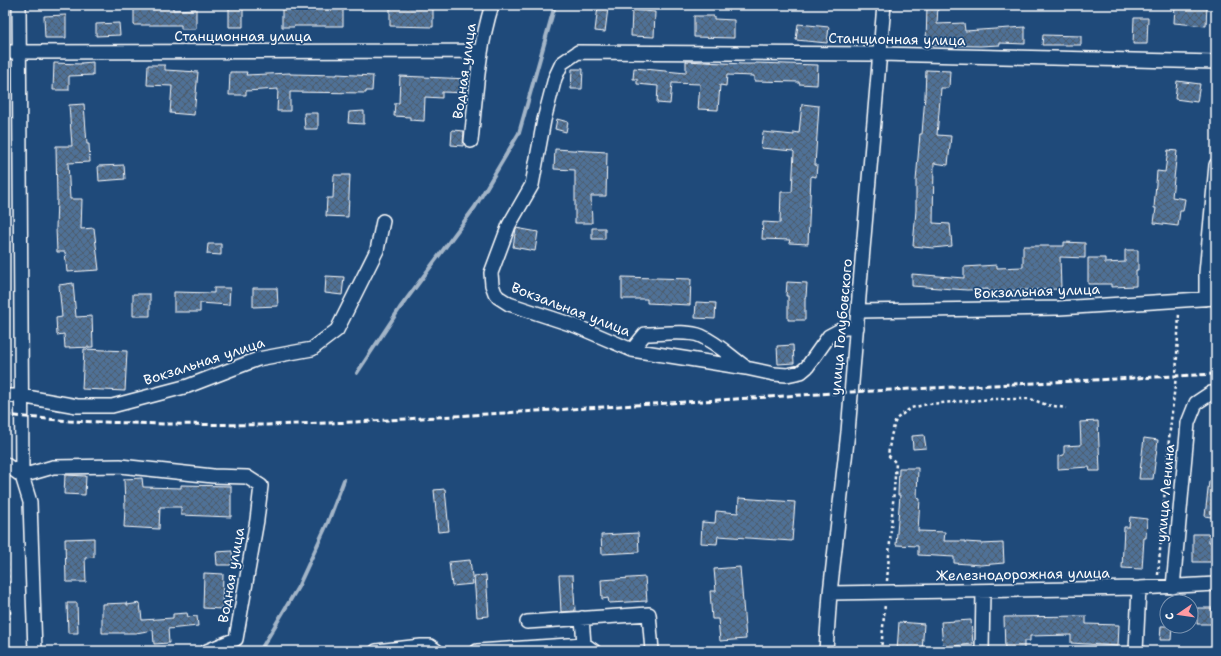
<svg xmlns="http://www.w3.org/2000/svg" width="1221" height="656" font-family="'Shantell Sans',sans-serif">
<defs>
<pattern id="building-cross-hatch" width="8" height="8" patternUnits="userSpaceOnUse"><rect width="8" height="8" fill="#507197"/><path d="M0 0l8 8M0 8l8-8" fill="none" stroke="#4e5b6a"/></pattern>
</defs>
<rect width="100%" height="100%" fill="#1f4a7a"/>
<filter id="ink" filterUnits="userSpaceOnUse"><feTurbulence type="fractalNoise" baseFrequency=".025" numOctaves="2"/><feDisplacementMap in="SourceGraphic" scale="8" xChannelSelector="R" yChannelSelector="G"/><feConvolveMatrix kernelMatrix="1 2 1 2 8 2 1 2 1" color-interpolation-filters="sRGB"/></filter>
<g filter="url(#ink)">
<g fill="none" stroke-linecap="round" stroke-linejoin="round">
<path stroke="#a3b5c8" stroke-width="4" d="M357,373l43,-65 75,-101 44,-74 36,-128
M260,651l38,-64 30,-65 16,-42"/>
</g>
<path fill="url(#building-cross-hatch)" stroke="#fff" d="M229,5h14v22h-14z
M282,5h61v21h-49v1h-12z
M390,5h15v1h28v21l-43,-1z
M927,5h11l-1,19 27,-1 1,8 60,-4v17l-25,-1v2l-20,1 -54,-1z
M1175,5h32l-1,21 -32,-3z
M173,6v4l23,-1v20h-15v-4h-47v-16h21v-2z
M598,6l10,2 -3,24 -10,-1z
M632,10l23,2 -1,25 -23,-1z
M66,15v23h-21l-1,-22z
M694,16h20v3l20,1v18l-40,-1z
M1134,18h14l-1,26h-14z
M119,23l1,12 -24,1v-12z
M798,24l31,3 -2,16 -31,-3z
M1043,35l38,1v9h-39z
M686,61l57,3h12v-1l63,2 -1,20 -18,-1v-2l-45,-1v-5l-27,-1 -1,11 -6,-1 -2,25 -20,-1 2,-25 -28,-1 -2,21 -13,-1 1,-17 -21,-2v-5h-4l1,-11 52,5z
M93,62v13l-24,1v14h-16l1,-27 27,1v-1z
M148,65h17v5l33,2 -4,43 -24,-2 2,-27 -25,-1z
M572,69h11l-1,20h-11z
M926,70l24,1 -1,17h-8l-4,47 14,1 -3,29 -14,-2 -1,60 17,1 2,22 -19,2 -20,-2 3,-36v-29l4,-47h2l3,-38z
M230,72h17l-1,3 44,-2v1l47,1v-1l36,2 -1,15h-6v2l-76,-1v19h-13l1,-22 -32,2v4h-17z
M400,76l69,3 -1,14 -26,-1v6l-17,-1 -1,24 -14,-1v-3l-16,-1 1,-13h4z
M1177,81l23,3 -3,18 -22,-3z
M84,104l3,40h2l1,18 -22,1 2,36h12l-1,30 13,-1 5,42 -32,2 -2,-20h-8l-1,-24 1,-29 -1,-53h16l-3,-41z
M802,104l17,2 -4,59h2l-1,12 -5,-1 -3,68 -19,-1 1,-3 -28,-1 1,-17 17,1 1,-31h11l2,-40 -1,-1 -32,-3 2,-16 31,3v-3l5,1z
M364,111v13l-16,-1 1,-11z
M304,113h14v16h-13z
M557,119l11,3 -2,10 -11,-3z
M452,130l12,1 -1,15 -12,-1z
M555,149l52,3 -1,44h-15l1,27h-17v-53l-21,-1z
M1168,150l9,1 -5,46 13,2 -2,12h-3l-2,15 -24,-3 2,-15h-2l3,-37 8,1z
M124,165l1,14 -26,2 -1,-15z
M334,175h16l-2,42 -22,-1 1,-18h6z
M516,228l22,4 -3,19 -22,-4z
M592,228h13v11h-13z
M1064,242l21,1v15l-25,-1 1,32 -73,2v-2l-21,1 -55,-4v-12l52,4v-11l33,-2v3l26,-1v-21h41z
M208,244h13v11l-14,-1z
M1125,250h13v20h-2v16l-25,1v-3h-23v-26h17v5l20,-1z
M326,276l18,1 -2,18 -17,-2z
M622,277l69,2 -1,26 -43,-2v-4h-25z
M787,282l20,1 -1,14h-1v23h-17v-24h-2z
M73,283l3,34 16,-1 1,31 -28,1 -1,-14 -7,1 -1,-17 6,-1 -3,-32z
M214,288h16l-1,17 -29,-2v9h-26v-20l40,1z
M253,288h24l1,18 -25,1z
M133,294h17v22h-17z
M696,302l20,1 -1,16 -20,-1z
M793,345l1,18 -16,1 -1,-18z
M84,349l43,2 -2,40 -43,-2z
M1098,421l2,50h-10l-1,-4 -31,2v-13l6,-1v-9l17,-1 -1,-23z
M924,435l2,13 -13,1 -1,-13z
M1144,438l14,2 -5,39h-14z
M899,468h19l-1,30 3,1 -2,32 27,1 -1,9h21v1l16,1v1l22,-1 1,20 -23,2 -27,-2v-6l-36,-2v-9l-22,-1 4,-50h-2z
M65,475l21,1 -1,19 -21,-1z
M142,478l1,9 38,1v-3l50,1v31l-50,-2v-8h-21l-1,22 -35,-2 1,-19 -1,-29z
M1209,481l7,1v36l-11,-2z
M445,489l4,42 -11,1 -4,-42z
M739,498l56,4 -3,39 -74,-5 -1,8 -16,-1 1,-21 13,1 1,-12 22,2z
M1130,517l17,2 -1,19h-2l-2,31 -20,-1 2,-41h5z
M638,533l1,19 -37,2 -1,-19z
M1193,534h16v8h7v20h-23z
M94,538v19l-9,1 1,24h-20l-1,-43z
M232,551l1,14h-16l-1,-13z
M470,560l3,24 -21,2 -3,-24z
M740,567l6,72 -26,2 -2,-22h-6l-2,-28h6l-2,-22z
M204,573l19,1 -1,35 -19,-1z
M486,575l3,41 -12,1 -3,-41z
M559,575h14l2,36 -14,1z
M645,577l2,24 -38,2 -1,-5 -6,1 -1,-19z
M67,603h10l1,30h-10z
M127,603v2l13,-2 2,17 31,-2v-4l14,-1 1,4 9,-1 1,10 -30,3 1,14 -15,1 -1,-14 -17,3h-34v-29z
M1197,608h15v16h-15z
M1086,616v8l33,1 -1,21 -47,-3v-8l-41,1v5h-6v10h-19l-1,-34z
M971,620l2,24 -30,3 -2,-25z
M899,622l25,2 -2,27h-25z
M1161,626h11l-1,14h-11z"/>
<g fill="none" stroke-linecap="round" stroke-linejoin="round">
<defs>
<path id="minor" d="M19,5l3,471 8,26 5,149
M5,52l476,-1
M471,141c5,-45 7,-92 21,-136
M1206,299v-26l10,-108
M858,311l201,-3 157,-10
M857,328h-13l-15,8 -22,31 -6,5 -14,3 -13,-1 -28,-6 -114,-18 -56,-24 -67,-22 -11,-7 -3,-4 -3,-8 -1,-12 18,-48 23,-40 12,-65 11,-42 7,-15 16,-11 302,2 336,8
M632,350l13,-16c15,0 43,-4 56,2 16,7 29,20 43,30
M5,396h16l56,10h35l76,-20 70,-27 54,-10 25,-19 40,-80 6,-29
M5,464l17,12 31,-9 67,-1 93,10 34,1 14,9 -4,34 -21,119 -29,12
M1173,587l15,-164 8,-20 15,-10h5
M830,593l309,-5 77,-4
M582,618l2,26
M527,622l122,-8 3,37
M376,651l45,-5h9l7,5
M477,651l107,-7 10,7
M826,651l4,-58 18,-161 12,-148 24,-279
M982,651l1,-60
M1136,651l3,-63"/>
</defs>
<use href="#minor" stroke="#fff" stroke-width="16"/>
<path stroke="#fff" stroke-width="2.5" stroke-dasharray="3 3" stroke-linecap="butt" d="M5,527l5,86 -5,24
M1158,575l11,-136 7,-63 3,-63
M887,581l9,-118 -8,-8 3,-19 5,-17 15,-11 17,-4 65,-5h38l16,6 19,3
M881,651l4,-47"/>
<use href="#minor" stroke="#1f4a7a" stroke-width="13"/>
<path stroke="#fff" stroke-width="3" stroke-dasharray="6 3" stroke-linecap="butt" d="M5,415l64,6 95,3 103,1 88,-3 496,-30 365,-18"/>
</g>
</g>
<g text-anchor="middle" stroke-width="3.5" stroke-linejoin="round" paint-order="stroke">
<g font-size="14" fill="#fff" stroke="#1f4a7a">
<text x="243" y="41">Станционная улица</text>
<text transform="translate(897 39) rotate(1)" y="5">Станционная улица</text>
<text transform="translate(464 71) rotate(-82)" y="5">Водная улица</text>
<text transform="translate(1037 291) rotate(-2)" y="5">Вокзальная улица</text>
<text transform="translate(571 309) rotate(21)" y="5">Вокзальная улица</text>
<text transform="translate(841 327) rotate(-85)" y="5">улица Голубовского</text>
<text transform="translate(204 361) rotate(-18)" y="5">Вокзальная улица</text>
<text transform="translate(1165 493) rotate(-85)" y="5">улица Ленина</text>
<text transform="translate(1023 574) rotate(-1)" y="5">Железнодорожная улица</text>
<text transform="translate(231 575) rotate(-80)" y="5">Водная улица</text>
</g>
</g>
<rect width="1221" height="656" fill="none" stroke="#1f4a7a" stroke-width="20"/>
<rect x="10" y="10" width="1201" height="636" fill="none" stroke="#fff" stroke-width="1.5" filter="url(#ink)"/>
<g transform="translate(1179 614) rotate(257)"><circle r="19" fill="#1f4a7a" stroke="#7992af"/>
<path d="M0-3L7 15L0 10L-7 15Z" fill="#ff9aa2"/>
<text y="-6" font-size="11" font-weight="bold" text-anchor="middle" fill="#ffffff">С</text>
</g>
</svg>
